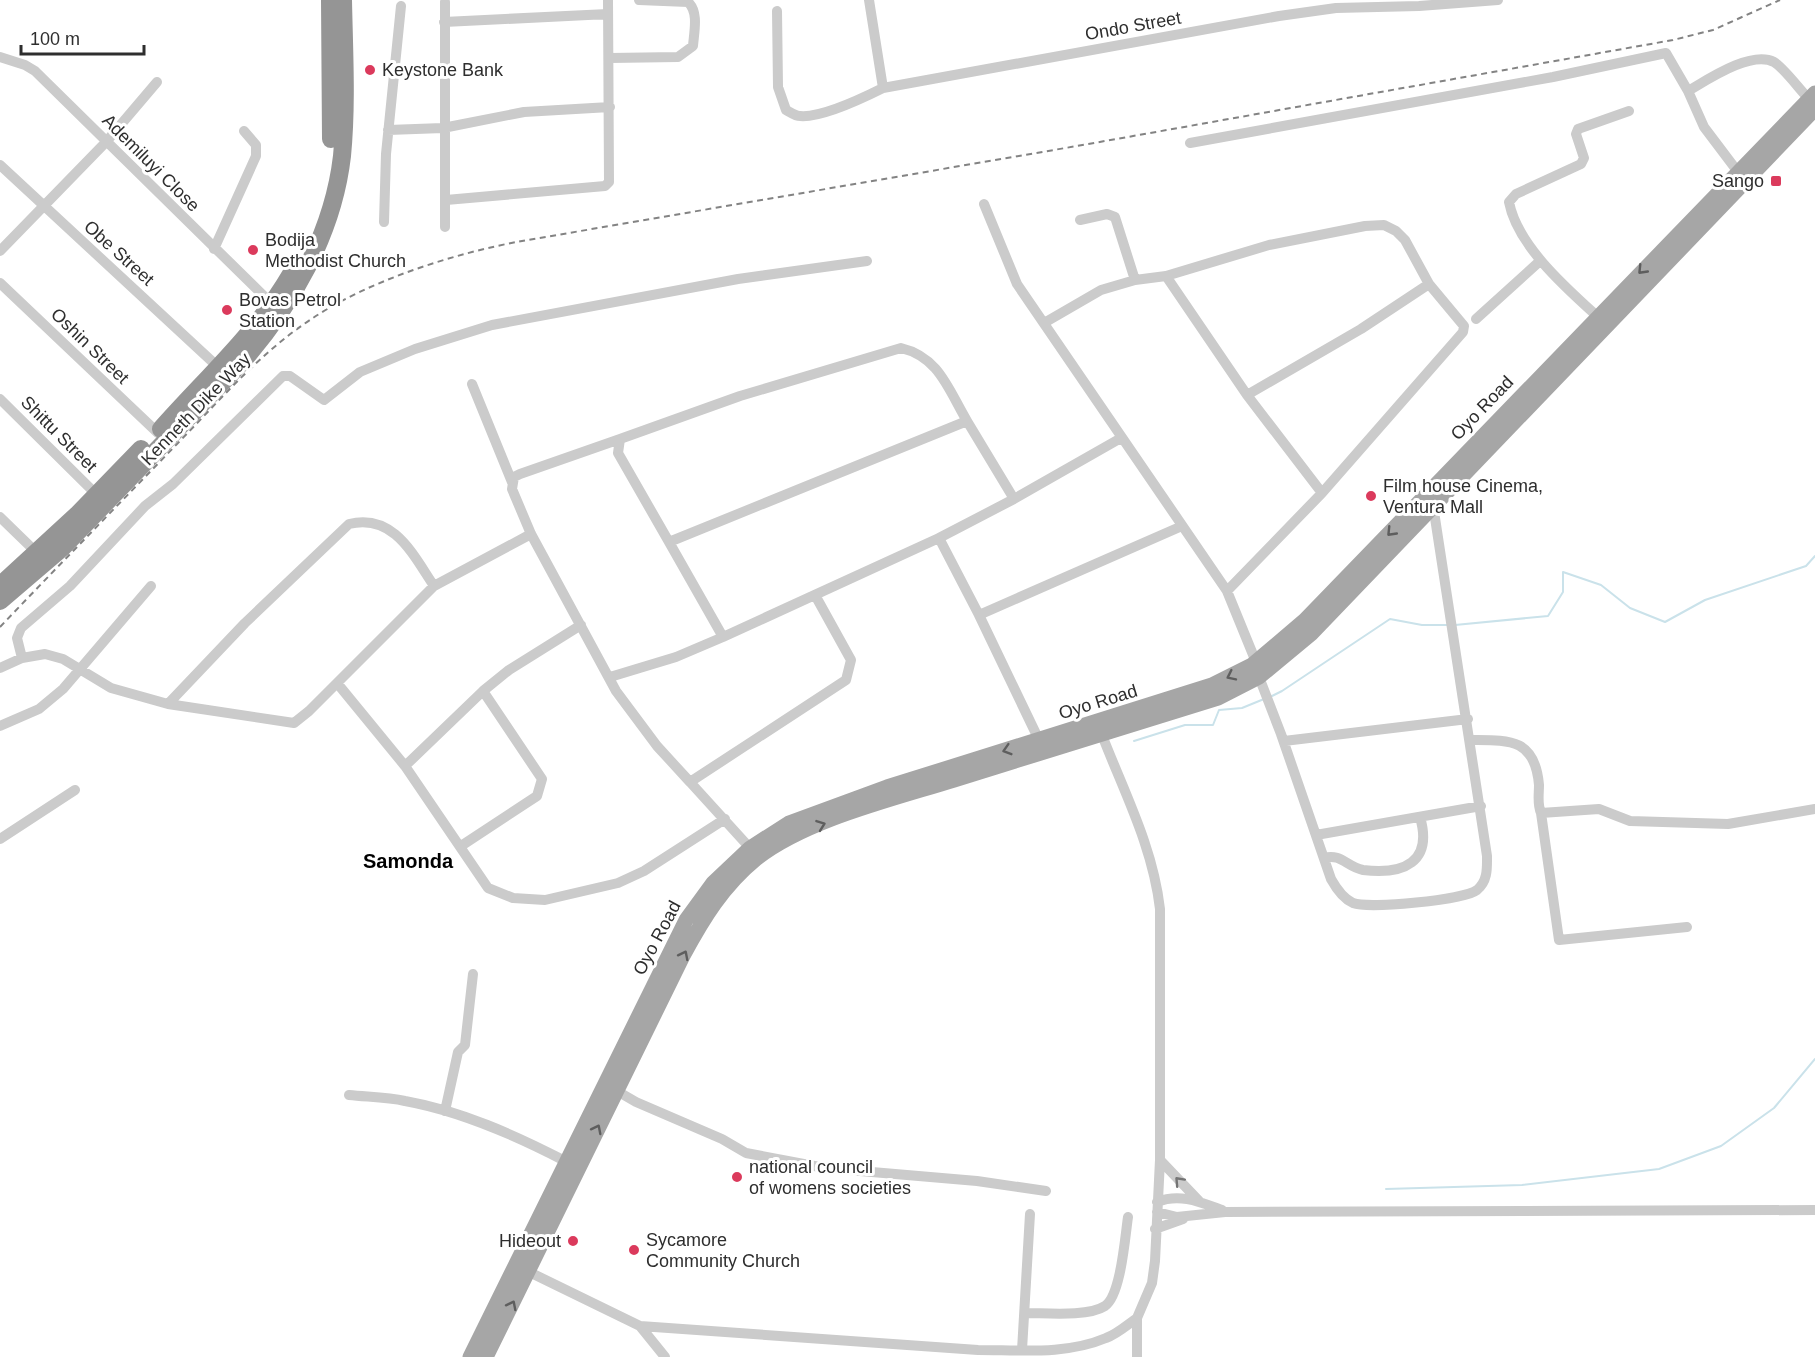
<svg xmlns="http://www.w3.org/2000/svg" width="1815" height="1357" font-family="Arial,sans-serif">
<rect width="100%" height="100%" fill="#fff"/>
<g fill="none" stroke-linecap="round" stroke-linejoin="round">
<path stroke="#cae2ea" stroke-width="2" d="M1455,625l93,-9 15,-24v-20l38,13 29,23 35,14 40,-22 101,-34 9,-10
M1272,696l10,-5 108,-72 32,6h25
M1134,741l51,-16h28l6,-15 23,-2 22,-9
M1386,1189l136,-4 137,-16 62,-23 53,-38 41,-49"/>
<path stroke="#cbcbcb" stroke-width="10" d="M869,0l14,88
M445,2v225
M777,11l1,76 8,23c4,2 9,6 14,6 21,2 63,-18 83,-28l396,-72 57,-8 83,-2 79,-6
M444,22l164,-8
M0,57l25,8 10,6 240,236
M610,58l68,-1 15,-11c1,-14 6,-34 -5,-44l-49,-2
M388,130l55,-2 81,-16 86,-5
M1190,143l363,-66 113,-24 22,38
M0,165l217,201
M1738,172l-34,-45 -16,-36c19,-11 63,-41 86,-29 10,6 26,28 35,37
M446,200l159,-14 4,-4 -1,-182
M984,204l33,80 210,307
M1080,220l27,-6 8,3 20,63
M384,222l2,-68 15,-148
M214,249l42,-93v-11l-12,-14
M0,251l106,-109 51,-60
M1166,276l81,119
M0,283l158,150
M1597,316c-31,-28 -80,-71 -88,-114l7,-8 65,-30 3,-6 -8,-24 2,-5 51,-18
M1476,319l64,-58
M1044,323l57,-33 34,-10 31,-4 103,-31 96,-19 19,-1 12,6 9,9 24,44
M472,384l40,98
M0,399l100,99
M620,439l-100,35 -6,3 -2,12 19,45 85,157 41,55 33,36
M0,517l37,36
M939,538l-216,99 -54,-95 298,-121 47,78
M669,542l-51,-89 2,-14 120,-43 161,-48c38,9 47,41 66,73
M979,615l-40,-77 75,-39 107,-61
M22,658l-5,-20 4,-10 49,-42 75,-80 28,-22 110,-108h7l34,24 36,-28 55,-23 77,-24 246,-46 129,-18
M1256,662l-29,-71 95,-98 -75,-98 114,-66 68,-45 35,42 -1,6 -141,161
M0,668l22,-10 23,-4 18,5 48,29 57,16 126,19 15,-12 125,-125 97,-52
M610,677l66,-20 47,-20
M1259,677l22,57 50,145c5,9 13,20 22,24 16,6 111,-3 124,-13 11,-9 10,-22 10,-34l-54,-351
M337,683l68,83 83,122 25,10 32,2 73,-17 26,-12 81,-52
M483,691l26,-21 72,-45
M168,704l77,-81 104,-99c45,-11 64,31 85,62
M0,726l39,-17 24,-20 88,-103
M1102,735c22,57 51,112 58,174v251l-5,101 -3,22 -15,35v39
M1039,740l-60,-125 203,-89
M1471,740c38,0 64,-2 68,45 0,10 -2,19 2,28l58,-4 31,12 98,3 87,-15
M1284,741l184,-22
M405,766l78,-75 59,88 -5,17 -76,50
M1541,813l18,127 128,-13
M1316,835l165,-29
M0,839l75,-49
M750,848l-60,-66 156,-102 5,-20 -36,-65
M1324,858c17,-5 23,9 39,12 41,5 70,-8 57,-53
M617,1091l19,11 86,37 24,14 79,15 152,13 69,10
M349,1095c19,2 38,2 56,6 56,10 110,34 160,60
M445,1111l13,-59 7,-7 8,-71
M1160,1160l39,41
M1157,1202c23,-9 43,0 65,8
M1157,1212l20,5 48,-5 590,-2
M1155,1229l28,-10
M523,1269l117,57 338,24c42,0 88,5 128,-12 11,-4 21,-13 31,-20
M1026,1313c20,0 62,4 79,-7 16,-11 20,-69 23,-89
M640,1326l25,31
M1022,1350l8,-136"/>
<path stroke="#a6a6a6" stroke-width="15" d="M470,1357l216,-437 27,-37 37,-35 39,-25 98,-36 325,-102 40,-20 53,-45 510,-527
M486,1357l197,-401c20,-37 40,-70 73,-97 49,-39 137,-60 198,-79 88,-27 176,-54 264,-82l41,-21 52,-43 504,-525"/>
<path stroke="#959595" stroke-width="18" d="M330,0l1,139
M161,429c45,-51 95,-95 130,-155
M4,582l73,-67 64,-66
M0,601l62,-53 179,-185c51,-58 92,-129 101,-207 5,-52 2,-104 1,-156"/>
<path stroke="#838383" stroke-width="2" stroke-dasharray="6 4.5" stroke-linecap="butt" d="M0,627c59,-62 118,-122 177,-183 42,-43 83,-91 133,-124 57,-39 145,-67 212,-79l555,-95 596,-106 40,-10 67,-30"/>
</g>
<defs><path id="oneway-chevron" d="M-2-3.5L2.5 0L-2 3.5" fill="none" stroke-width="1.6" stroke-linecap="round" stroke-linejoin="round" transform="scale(1.5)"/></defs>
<g stroke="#5e5e5e">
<use href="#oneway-chevron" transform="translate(1642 270) rotate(134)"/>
<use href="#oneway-chevron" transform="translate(1391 532) rotate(134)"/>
<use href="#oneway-chevron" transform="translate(1231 676) rotate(154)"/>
<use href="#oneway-chevron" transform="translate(1007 750) rotate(163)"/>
<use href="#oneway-chevron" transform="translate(821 825) rotate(-20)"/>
<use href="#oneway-chevron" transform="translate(684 955) rotate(-63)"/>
<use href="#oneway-chevron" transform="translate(597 1129) rotate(-63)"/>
<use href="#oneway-chevron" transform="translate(512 1305) rotate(-63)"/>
</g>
<use stroke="#757575" href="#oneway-chevron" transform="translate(1179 1181) rotate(-133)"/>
<g fill="#db3a5c" stroke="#fff" stroke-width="2">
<circle cx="370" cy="70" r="6"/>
<rect x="1770" y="175" width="12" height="12" rx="3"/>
<circle cx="253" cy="250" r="6"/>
<circle cx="227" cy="310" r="6"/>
<circle cx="1371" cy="496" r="6"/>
<circle cx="737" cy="1177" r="6"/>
<circle cx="573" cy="1241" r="6"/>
<circle cx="634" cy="1250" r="6"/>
</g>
<g text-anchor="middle" stroke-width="6" stroke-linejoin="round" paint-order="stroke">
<g font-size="18" fill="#2e2e2e" stroke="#fff">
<text transform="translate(1133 26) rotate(-10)" y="6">Ondo Street</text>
<text transform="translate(151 163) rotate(45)" y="6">Ademiluyi Close</text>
<text transform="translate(119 253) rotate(42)" y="6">Obe Street</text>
<text transform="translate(90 346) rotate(44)" y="6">Oshin Street</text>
<text transform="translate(1482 408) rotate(-46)" y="6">Oyo Road</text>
<text transform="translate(196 409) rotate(-46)" y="6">Kenneth Dike Way</text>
<text transform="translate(59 434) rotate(45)" y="6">Shittu Street</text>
<text transform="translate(1098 702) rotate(-17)" y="6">Oyo Road</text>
<text transform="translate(657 938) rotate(-62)" y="6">Oyo Road</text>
</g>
<g font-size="18" fill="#2e2e2e" stroke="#fff" text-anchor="start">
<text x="382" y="76">Keystone Bank</text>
<text x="1764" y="187" text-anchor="end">Sango</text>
<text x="265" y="246">Bodija<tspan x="265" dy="21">Methodist Church</tspan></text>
<text x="239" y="306">Bovas Petrol<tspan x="239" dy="21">Station</tspan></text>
<text x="1383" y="492">Film house Cinema,<tspan x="1383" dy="21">Ventura Mall</tspan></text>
<text x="749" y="1173">national council<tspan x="749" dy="21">of womens societies</tspan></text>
<text x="646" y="1246">Sycamore<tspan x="646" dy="21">Community Church</tspan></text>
<text x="561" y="1247" text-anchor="end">Hideout</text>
</g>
<g font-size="20" font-weight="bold" fill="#000" stroke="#fff">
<text x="408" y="868">Samonda</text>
</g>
</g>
<path d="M21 45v9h123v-9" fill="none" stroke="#2e2e2e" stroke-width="3"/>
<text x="30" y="45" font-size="18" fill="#2e2e2e" stroke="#ffffff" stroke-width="4.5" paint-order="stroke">100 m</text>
</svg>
